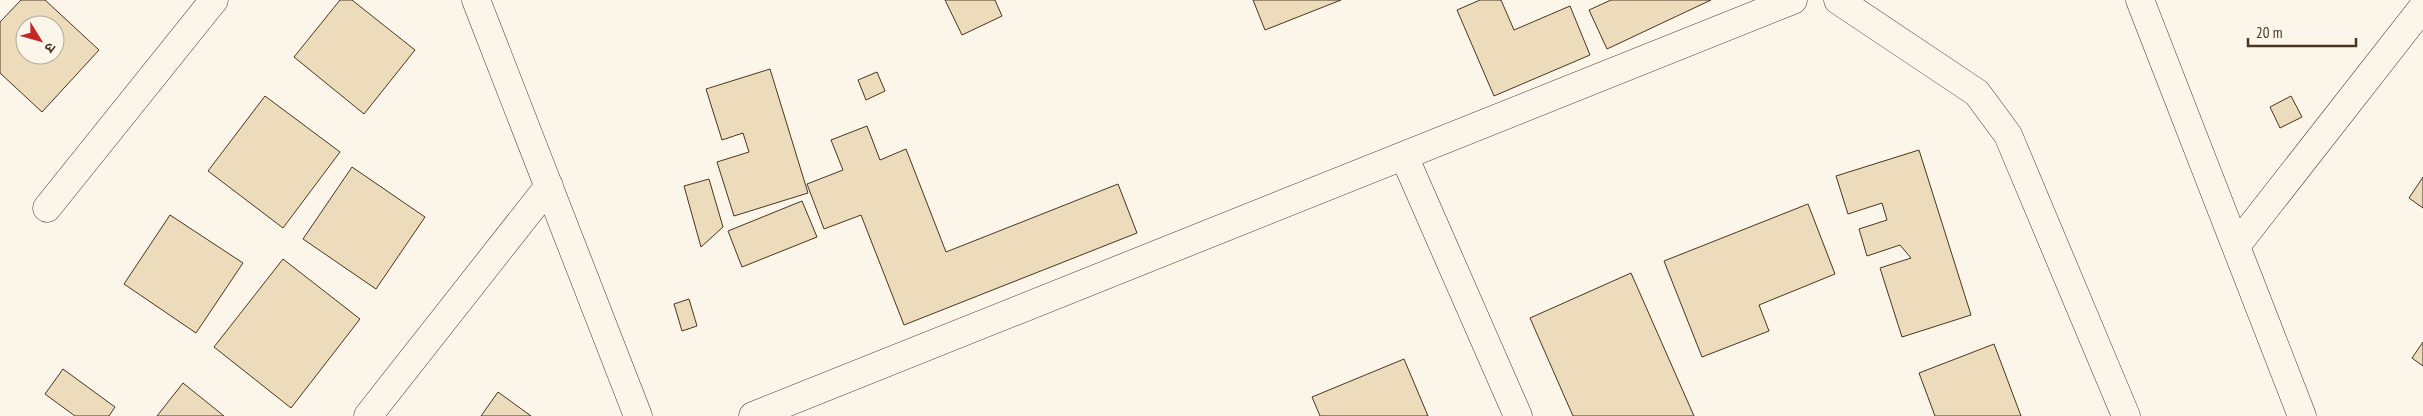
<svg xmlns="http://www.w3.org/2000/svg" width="2423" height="416" font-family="'PT Sans Narrow','Noto Sans Devanagari',sans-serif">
<rect width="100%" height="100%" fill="#fbf6e9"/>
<path fill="#ecdcbc" stroke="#4a3520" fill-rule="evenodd" d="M21,0h24l54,50 -57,62 -42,-39v-51zM25,25h30v30h-30z
M340,0h12l63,50 -51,64 -70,-57z
M945,0h50l7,16 -40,19z
M1253,0h88l-76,30z
M1480,0h21l13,30 56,-24 20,49 -96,41 -37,-86z
M1611,0h100l-104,49 -18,-39z
M770,69l38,124 -74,23 -17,-54 32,-10 -6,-19 -21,7 -16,-51z
M877,72l8,19 -19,9 -8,-20z
M265,96l75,56 -57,76 -75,-57z
M2291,96l11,21 -22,11 -10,-21z
M867,126l13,34 26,-11 40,103 172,-68 19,49 -233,92 -43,-110 -37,14 -17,-45 36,-14 -12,-30z
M1919,150l52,165 -69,22 -22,-69 31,-10 -11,-13 -33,11 -8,-27 28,-9 -5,-17 -34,11 -12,-38z
M352,167l73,50 -49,72 -73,-50z
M2423,177v31l-14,-10z
M709,179l14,48 -22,20 -17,-61z
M802,201l15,36 -75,30 -14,-36z
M1808,204l27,70 -76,31 10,26 -67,26 -38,-96z
M170,215l73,48 -47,70 -72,-49z
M283,259l77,60 -69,89 -77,-61z
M1631,273l63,143h-121l-43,-98z
M689,299l8,27 -15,5 -8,-27z
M2423,342v24l-11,-8z
M1994,344l27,72h-86l-16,-43z
M1404,359l24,57h-108l-8,-19z
M63,369l52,38 -6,9h-34l-30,-22z
M183,383l41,33h-67z
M498,392l33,24h-50z"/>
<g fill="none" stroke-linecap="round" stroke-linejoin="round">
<defs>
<path id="minor" d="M476,0l162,416
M1838,0l139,93 31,42 118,281
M2140,0l162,416
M1404,156l114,260
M47,208l167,-208
M2236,246l187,-239
M368,416l181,-230
M753,416l1040,-416"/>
</defs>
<use href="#minor" stroke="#4a3520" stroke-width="29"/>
<use href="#minor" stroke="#fbf6e9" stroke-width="28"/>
</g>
<g transform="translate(40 40) rotate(127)"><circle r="24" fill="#fbf6e9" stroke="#b4a999"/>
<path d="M0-4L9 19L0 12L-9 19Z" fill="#c62828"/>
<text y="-8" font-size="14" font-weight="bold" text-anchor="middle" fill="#4a3520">उ</text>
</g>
<path d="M2248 38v8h108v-8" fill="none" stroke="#4a3520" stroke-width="2.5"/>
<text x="2256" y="38" font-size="15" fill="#4a3520" stroke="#fbf6e9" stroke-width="4" paint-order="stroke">20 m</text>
</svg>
